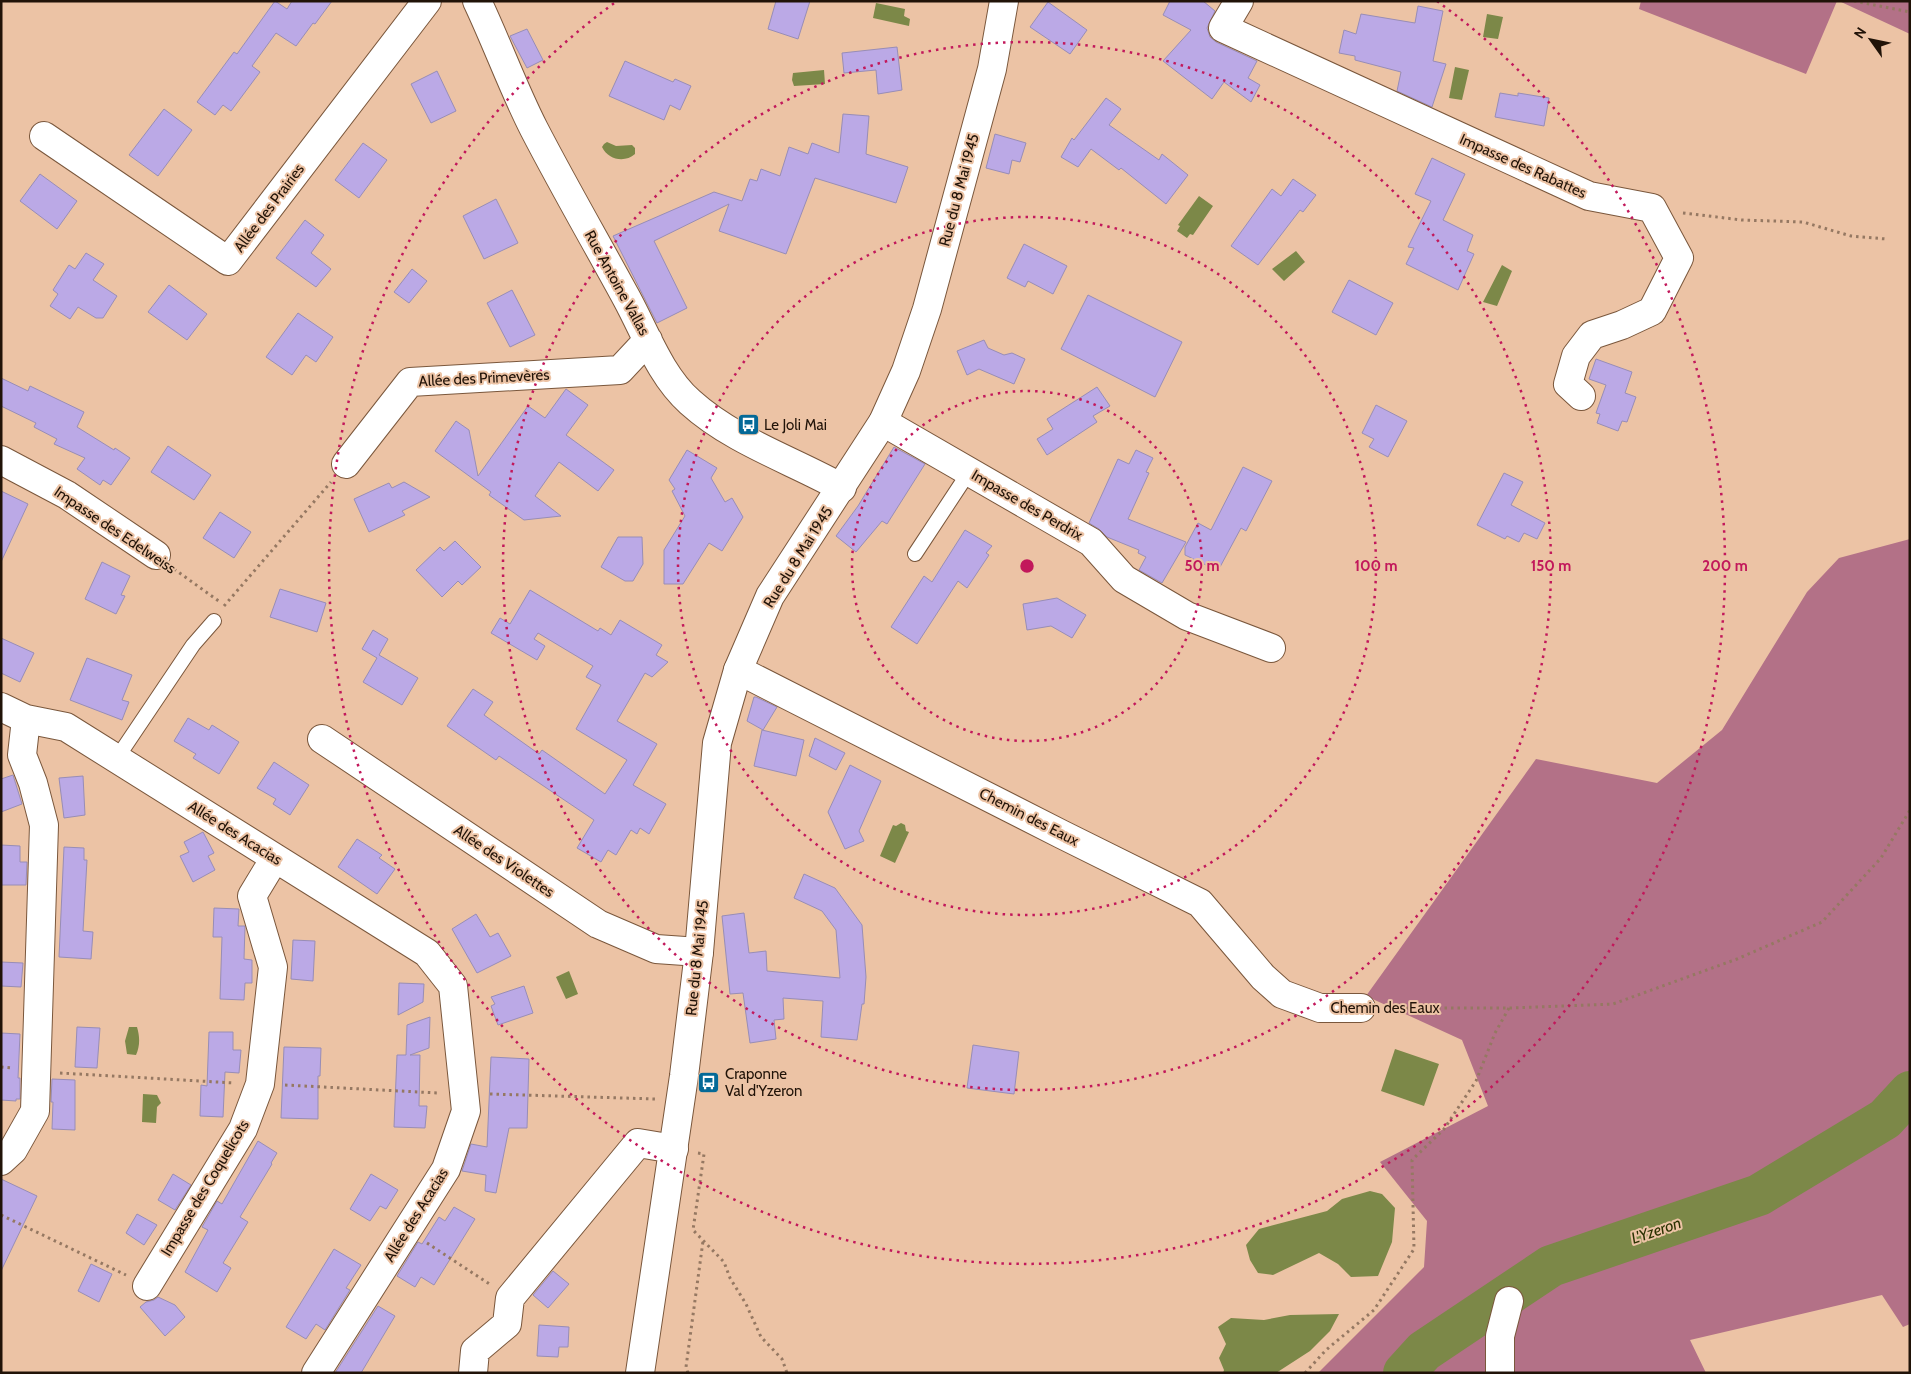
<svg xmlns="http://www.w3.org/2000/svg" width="1911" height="1374" font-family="Cabin,sans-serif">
<rect width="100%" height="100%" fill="#ecc3a5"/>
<path fill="#b37187" d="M1641,1h196l-31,73 -167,-65z
M1839,1h71v33z
M1910,539v785l-7,3 -21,-32 -192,45 16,33h-388l106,-106 3,-46 -47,-59 108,-56 -26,-66 -96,-44 170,-237 121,24 65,-53 85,-138 32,-34z"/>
<path fill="#7c8848" d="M876,3l29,6 -1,7 6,3 -1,7 -36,-8z
M1487,14l16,3 -5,22 -15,-2z
M1455,67l14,3 -7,30 -13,-2z
M824,70l1,14 -31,2 -2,-6 1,-7z
M607,142l9,4 16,-1 3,3v6c-10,9 -27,6 -33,-7l2,-3z
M1199,196l14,10 -20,29 -3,-1 -3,4 -10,-7 3,-5 -2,-1z
M1296,251l9,11 -21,19 -12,-12z
M1502,265l10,6 -15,35 -14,-4z
M901,823l4,2 1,6 3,1 -14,31 -15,-7 13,-31 3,1z
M569,971l9,23 -12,5 -10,-22z
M129,1027h8c3,10 3,19 -1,28l-9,-1 -2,-13z
M1395,1049l44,15 -15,42 -43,-15z
M143,1094l14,1 4,8 -4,4 -1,16 -14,-1z
M1370,1191l12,3 13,14 -3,34 -14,34 -27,1 -13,-13 -19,-11 -46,22 -15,-2 -8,-13 -4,-15 13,-16 68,-18 15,-12z
M1339,1314l-9,17 -20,20 -34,22h-53l1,-3 -5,-12 7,-14 -8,-17 13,-9 33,2 26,-5z"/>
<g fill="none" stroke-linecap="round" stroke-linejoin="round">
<path stroke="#7c8848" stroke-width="42" d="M1404,1373l20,-22 127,-85 208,-71 126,-76 25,-27"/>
</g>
<path fill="#bba9e6" stroke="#988db6" d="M275,1l12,8 5,-8h40l-17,23 -2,-1 -17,23 -20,-13 -24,33 8,6 -29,39 -8,-6 -8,10 -18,-13 37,-50 3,2z
M776,1h34l-12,38 -30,-10z
M1170,1h33l12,10 -8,17 3,9 6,5 41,19 -9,17 12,7 -9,17 -27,-20 -12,17 -49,-38 28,-31 -28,-15z
M1048,2l39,28 -17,24 -40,-27z
M1418,6l25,5 -10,50 13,3 -14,43 -35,-16 4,-19 -46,-12v-4l-16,-3 5,-23 12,4 5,-20 54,9z
M527,29l16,31 -16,8 -17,-32z
M897,47l5,43 -24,4 -2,-24 -32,3 -2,-20z
M625,61l48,21 2,-3 16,7 -11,24 -10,-5 -6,15 -55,-24z
M437,71l19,40 -25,12 -20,-39z
M1500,93l18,3v-3l31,5 -5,28 -49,-9z
M1106,98l15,11 -12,16 50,35 3,-6 26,21 -22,29 -45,-36 -2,2 -28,-21 -13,18 -17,-10 11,-19 2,2z
M164,109l28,21 -34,46 -29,-21z
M843,114l26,2 -3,38 42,13 -12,36 -81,-25 -29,76 -67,-23 10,-27 -75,37 33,67 -30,15 -44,-87 101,-44 28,9 8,-22 7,2 4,-12 19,7 9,-29 19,7 4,-11 27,10z
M995,134l31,9 -6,19 -8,-2 -3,14 -23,-6z
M363,143l24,17 -28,38 -24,-18z
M1432,158l33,16 -22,46 30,15 -6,16 7,3 -16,36 -52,-26 8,-16 -6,-1 23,-46 -16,-7z
M40,174l37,27 -20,28 -37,-28z
M1293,179l23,16 -13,17 -3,-2 -42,55 -27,-19 41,-57 9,7z
M496,199l22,44 -34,16 -21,-43z
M305,220l19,15 -13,18 20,16 -15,18 -40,-29z
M1024,244l43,22 -14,28 -25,-13 -3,6 -18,-9z
M86,253l18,11 -11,16 24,16 -14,22h-7l-18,-11 -8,12 -20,-13 8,-12 -5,-4 16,-25 6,4z
M412,269l15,12 -18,22 -15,-11z
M1349,280l44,23 -17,32 -44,-23z
M169,285l38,29 -20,26 -39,-28z
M512,290l23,45 -25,12 -23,-44z
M1088,295l94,47 -27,55 -94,-48z
M298,313l35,24 -17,25 -10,-7 -14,20 -26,-18z
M984,340l4,8 16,7 8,-2 13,6 -11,25 -35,-15 -12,6 -10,-24z
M1596,359l36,13 -7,21 11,4 -9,25 -5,-1 -4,10 -21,-8 3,-9 -4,-1 10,-28 -17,-6z
M1,378l27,13 2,-5 54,26 -7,15 37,23 1,-2 15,10 -19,27 -8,-5 -3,5 -23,-16 8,-11 -31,-14 3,-5 -23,-12 2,-4 -35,-17z
M1097,387l13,19 -17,10 4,6 -50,33 -10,-16 16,-10 -6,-10z
M566,389l22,16 -22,30 48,35 -16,21 -39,-29 -24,34 26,20 -37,4 -35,-25 2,-3 -56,-41 21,-30 13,9 9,46 50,-70 17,12z
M1376,405l31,16 -19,36 -19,-10 5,-8 -12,-6z
M168,446l43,29 -17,25 -43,-28z
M894,447l31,17 -38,60 -5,-3 -26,31 -20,-16 22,-30z
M687,450l30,18 -6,10 14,24 7,-4 11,19 -21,34 -13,-8 -26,41h-19v-34l21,-34 -13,-25 3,-2 -6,-9z
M1136,450l17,8 -7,14 3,1 -21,46 58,23 -24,41 -23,-13 7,-13 -8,-4 1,-3 -32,-13 -8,-8 -10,-6 29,-64 11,5z
M1243,467l29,14 -26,50 -5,-3 -21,39 -12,-6 -2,4 -21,-10v-8l13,-24 13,7z
M1504,473l19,9 -12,23 34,18 -8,16 -13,-6 -5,9 -12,-6 -2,3 -28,-14z
M404,482l26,15 -28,14 3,4 -36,17 -15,-33 35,-16 3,5z
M1,491l27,13 -27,58z
M220,512l31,20 -17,26 -31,-20z
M965,530l27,16 -6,7 3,2 -22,33 -9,-7 -41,63 -26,-17 33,-51 8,6z
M618,537h24l1,27 -10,17h-8l-24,-14z
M455,541l26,26 -19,18 -4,-4 -16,16 -26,-27 24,-23 4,4z
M102,562l28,14 -9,19 4,1 -9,18 -31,-15z
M280,589l46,14 -9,29 -47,-15z
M530,590l68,41 2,-3 11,7 9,-15 42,25 -6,10 12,7 -16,15 -7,-4 -28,48 40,23 -24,41 33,19 -17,30 -9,-6 -3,6 -6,-4 -15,25 -8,-5 -7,12 -24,-14 17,-28 -95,-64 -3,4 -49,-34 26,-37 20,13 -9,13 55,39 3,-4 63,44 22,-34 -51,-31 25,-44 -15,-8 7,-11 -55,-33 -4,6 11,7 -8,14 -46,-27 9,-15 10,6z
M1057,598l29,17 -14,23 -21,-12 -24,4 -4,-26z
M373,630l15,9 -9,16 39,23 -16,27 -39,-23 14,-24 -15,-9z
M1,638l33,15 -14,29 -19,-9z
M87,658l45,17 -10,25 7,2 -7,18 -52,-20z
M754,697h2l21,10 -14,23 -16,-9z
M188,718l21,12 3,-5 27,17 -20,32 -26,-16 3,-4 -22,-13z
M762,730l42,10 -8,36 -42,-10z
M815,738l30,15 -9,17 -27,-14z
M274,762l35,23 -19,30 -17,-11 3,-5 -19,-11z
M850,765l31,16 -22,50 5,10 -19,8 -17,-37z
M13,775l9,29 -21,8v-33z
M83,776l2,39 -21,3 -5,-40z
M203,832l11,21 -6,3 7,14 -22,12 -13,-26 9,-4 -5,-10z
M357,839l25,16 -3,3 16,11 -18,25 -39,-27z
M1,845l19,1v16h7l-1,23h-25z
M64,847l20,1v12h3l-4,71 10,1 -2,27 -32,-2z
M804,874l31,14 27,37 4,52 -2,27h-2l-5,36 -36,-3 2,-36 -40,-3 1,21 -10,1 2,19 -26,4 -7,-50 -13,1 -8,-78 22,-3 5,40 17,-2 1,20 73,7 -4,-48 -14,-19 -28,-13z
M214,908l25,1 -1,17h7l-1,33 8,1v23h-7l-1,17 -24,-1 2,-62h-9z
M476,914l14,23 8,-4 13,23 -34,17 -25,-44z
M293,940l22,1 -2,40 -22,-2z
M1,962l22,1 -2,24 -20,-1z
M399,983l25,1 -1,18 -25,13z
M524,986l9,27 -35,12 -7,-19 4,-2 -4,-7z
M430,1017l-1,31 -19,7h10l-1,51h8l-2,22 -31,-1 3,-72h9l1,-30z
M77,1027l23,1 -3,40 -22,-1z
M209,1032h24v18h8l-2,23 -14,-1 -2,45 -23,-1 1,-31 6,1z
M1,1033l19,1 -2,44h2v21h-4v2l-15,-1z
M973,1045l46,7 -5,42 -47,-6z
M284,1047l37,1 -1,28h-2v43l-37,-1z
M491,1057l38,2 -2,69h-18l-13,65 -11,-2 1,-16 -24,-4 9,-27 16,3z
M52,1079l23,1v50l-23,-1 1,-27h-2z
M258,1141l19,12 -6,10 1,1 -32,53 8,5 -25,41 8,5 -14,24 -32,-20 23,-42 -6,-3 15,-26 5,3z
M173,1174l18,11 -16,25 -17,-10z
M371,1174l27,16 -12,19 -6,-3 -10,15 -20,-12z
M1,1179l36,17 -36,75z
M454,1207l21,12 -41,66 -13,-8 -6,10 -18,-11 21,-34 4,2 17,-27 6,4z
M137,1214l20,11 -13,20 -18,-12z
M334,1249l27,16 -15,23 4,2 -25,40 -9,-6 -10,15 -20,-12z
M91,1264l21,10 -13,28 -21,-11z
M553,1271l16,13 -21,24 -15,-13z
M158,1297l17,8 10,12 -20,19 -25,-29 6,-5 8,-2z
M378,1306l17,10 -34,57h-26z
M539,1325l30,2 -1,20h-9l-1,10 -21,-1z"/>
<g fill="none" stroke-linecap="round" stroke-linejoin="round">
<defs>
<path id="lane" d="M915,554l54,-82
M117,758l76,-113 21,-24"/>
<path id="street" d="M477,1c20,42 36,87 57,128 30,58 62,113 93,170 19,35 33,76 63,103 43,39 102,58 152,86
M1239,1l-16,27 366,168 63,12 27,50 -27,53 -30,14 -30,10 -16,21 -8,28 13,12
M44,136l184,125 199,-260
M883,422l208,120 33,37 63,37 84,32
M1,460l66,35 89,60
M346,464l64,-82 210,-12 28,-30
M738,670l323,164 139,69 63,74 19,17 38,14h41
M1,707l25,12 40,8 361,226 26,33 13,125 -20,58 -130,204
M322,739l276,185 58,25 43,3
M1,1161l12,-11 22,-39 9,-286 -11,-42 -11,-28 4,-36
M147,1286l96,-157 17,-45 13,-117 -21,-71 23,-38
M473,1373l2,-22 32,-27 3,-26 128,-155 36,6
M1500,1373v-37l9,-35"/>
<path id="secondary" d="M640,1373l44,-297 15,-124 18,-209 21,-73 32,-74 113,-174 23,-51 21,-62 65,-240 12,-68"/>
</defs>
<use href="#lane" stroke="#7a573c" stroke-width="16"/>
<use href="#street" stroke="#7a573c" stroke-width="30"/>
<use href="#secondary" stroke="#7a573c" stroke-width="30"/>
<path stroke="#957862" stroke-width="3" stroke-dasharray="2.5 4" stroke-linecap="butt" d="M1854,1l56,11
M1683,213l59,7 61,2 48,14 35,3
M174,569l46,33
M224,606l107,-124
M1386,1008h123l104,-4 124,-45 85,-37 59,-64 29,-48
M1,1067l11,1
M60,1073l174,10
M285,1085l153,8
M490,1094l166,5
M698,1153l6,1 -11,76 31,32 6,16 16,26 15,33 21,22 5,14
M1,1215l125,60
M427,1243l64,42
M688,1373l-2,-6 17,-126
M1305,1373l21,-23 48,-40 40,-61 -2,-89 32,-31 32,-48 19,-48 14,-25"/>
<use href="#lane" stroke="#fff" stroke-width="14"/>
<use href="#street" stroke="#fff" stroke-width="28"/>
<use href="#secondary" stroke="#fff" stroke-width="28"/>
</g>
<g fill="none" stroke="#c2185b" stroke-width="2.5" stroke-dasharray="2.5 5">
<circle cx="1027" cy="566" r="175"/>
<circle cx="1027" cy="566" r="349"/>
<circle cx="1027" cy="566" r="524"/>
<path d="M1437 1A698 698 0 1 1 617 1"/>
</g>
<defs>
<symbol id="bus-square" viewBox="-11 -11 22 22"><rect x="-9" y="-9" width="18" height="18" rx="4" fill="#046997" stroke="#ecc3a5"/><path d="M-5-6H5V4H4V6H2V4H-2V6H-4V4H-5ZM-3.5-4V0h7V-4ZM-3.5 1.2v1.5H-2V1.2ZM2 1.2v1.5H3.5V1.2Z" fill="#fff"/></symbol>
</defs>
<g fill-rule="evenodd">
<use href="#bus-square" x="736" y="412" width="25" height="25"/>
<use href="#bus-square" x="696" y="1070" width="25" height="25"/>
</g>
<g text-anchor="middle" stroke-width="4" stroke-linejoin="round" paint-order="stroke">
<g font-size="15" fill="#211308" stroke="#ecc3a5">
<text transform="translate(1523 166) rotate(24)" y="5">Impasse des Rabattes</text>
<text transform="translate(959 190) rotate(-75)" y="5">Rue du 8 Mai 1945</text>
<text transform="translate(269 208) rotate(-53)" y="5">Allée des Prairies</text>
<text transform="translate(617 283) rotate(61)" y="5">Rue Antoine Vallas</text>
<text transform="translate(484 378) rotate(-3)" y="5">Allée des Primevères</text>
<text transform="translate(1027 505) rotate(30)" y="5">Impasse des Perdrix</text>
<text transform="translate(115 530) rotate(34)" y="5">Impasse des Edelweiss</text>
<text transform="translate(798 557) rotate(-58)" y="5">Rue du 8 Mai 1945</text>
<text transform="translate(1029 817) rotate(27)" y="5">Chemin des Eaux</text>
<text transform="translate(235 833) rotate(32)" y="5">Allée des Acacias</text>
<text transform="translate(504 861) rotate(34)" y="5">Allée des Violettes</text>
<text transform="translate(697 958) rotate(-84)" y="5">Rue du 8 Mai 1945</text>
<text x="1385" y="1013">Chemin des Eaux</text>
<text transform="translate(205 1188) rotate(-59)" y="5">Impasse des Coquelicots</text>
<text transform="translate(416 1215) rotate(-58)" y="5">Allée des Acacias</text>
</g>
<g font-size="15" fill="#211308" stroke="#ecc3a5" text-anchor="start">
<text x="764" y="430">Le Joli Mai</text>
<text x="725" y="1079">Craponne<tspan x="725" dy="17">Val d'Yzeron</tspan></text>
</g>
<g font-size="16" font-style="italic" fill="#2a3100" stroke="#ecc3a5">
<text transform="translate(1656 1230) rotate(-19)" y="6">L'Yzeron</text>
</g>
</g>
<circle cx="1027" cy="566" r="8" fill="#c2185b" stroke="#ecc3a5" stroke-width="2.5"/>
<g font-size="15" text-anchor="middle" font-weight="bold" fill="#c2185b" stroke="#ecc3a5" stroke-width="4" stroke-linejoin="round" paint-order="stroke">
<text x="1202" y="571">50 m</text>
<text x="1376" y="571">100 m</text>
<text x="1551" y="571">150 m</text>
<text x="1725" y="571">200 m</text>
</g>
<rect width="1911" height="1374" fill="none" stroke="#211308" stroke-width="5"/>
<g transform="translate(1871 40) rotate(303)" stroke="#ecc3a5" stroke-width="4" paint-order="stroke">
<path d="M0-4L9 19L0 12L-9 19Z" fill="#211308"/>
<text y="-8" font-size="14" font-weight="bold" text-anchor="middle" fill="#211308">N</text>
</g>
</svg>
